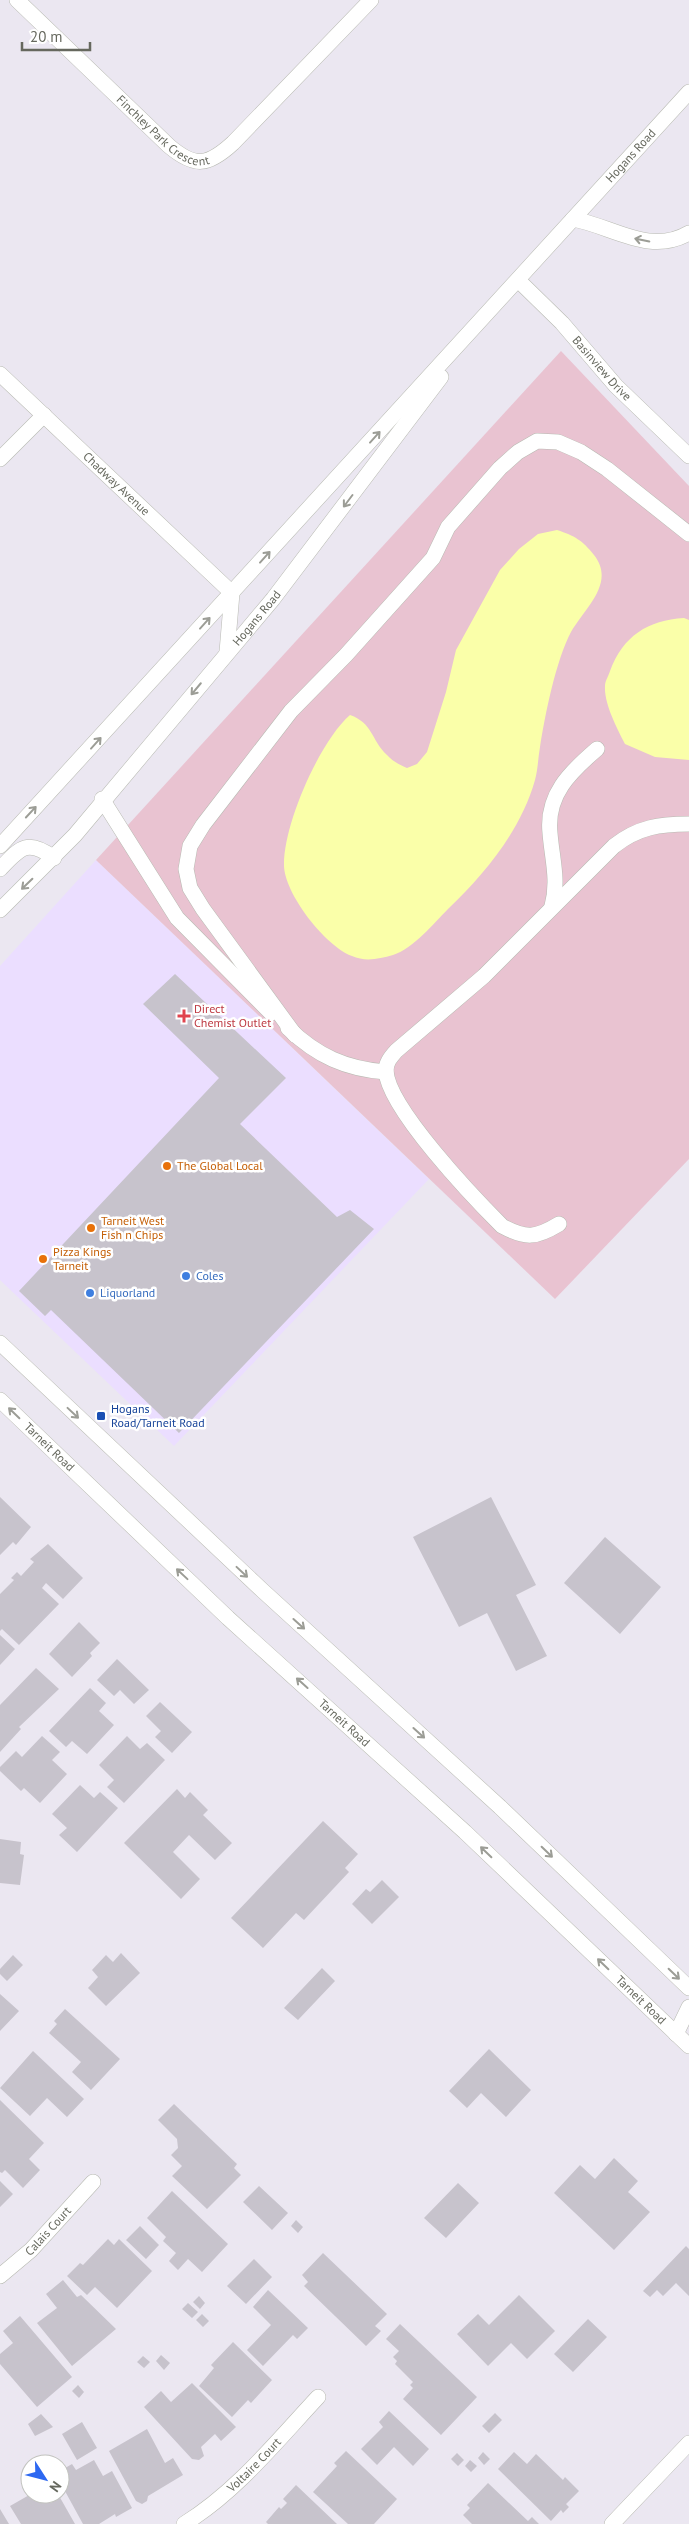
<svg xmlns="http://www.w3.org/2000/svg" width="689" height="2524" font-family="'PT Sans',sans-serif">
<rect width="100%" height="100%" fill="#ebe7f1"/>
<path fill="#ebdeff" d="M96,860l333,319 -255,267 -174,-166v-314z"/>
<path fill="#e9c3d1" d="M561,351l128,135v673l-134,140 -459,-439z"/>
<path fill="#faffa9" d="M557,530c18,6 25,10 37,25 22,28 -9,53 -23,77 -15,28 -26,83 -31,115 -2,11 -2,22 -5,33 -14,50 -50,94 -87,129 -15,15 -34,39 -55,46 -14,4 -28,7 -41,1 -27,-10 -69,-64 -68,-92 0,-41 36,-123 66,-149 23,8 21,25 37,40 5,6 13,10 20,13l10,-4 10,-12 19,-60 10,-42 44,-80 19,-21 19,-15z
M684,618l5,2v140l-34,-3 -30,-13c-8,-16 -21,-40 -20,-58 0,-5 4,-11 5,-15 13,-35 38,-51 74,-53z"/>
<path fill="#c7c3cc" d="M175,974l111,104 -46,46 97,93 13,-7 24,19 -195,204 -128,-123 -6,6 -26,-25 200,-213 -76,-74z
M0,1497l31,30 -15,18 -3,-3 -13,13z
M491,1497l45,88 -20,10 31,61 -31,15 -29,-58 -28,14 -46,-90z
M605,1537l56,50 -41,47 -56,-51z
M48,1544l35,34 -20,21 -17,-16 -4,5 17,16 -40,41 -17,-16 -2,2v-37l14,-14 -3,-2 6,-6 4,4 13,-14 -4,-3z
M79,1622l21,21 -10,10 2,3 -20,21 -23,-23z
M0,1635l15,14 -15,16z
M117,1659l32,31 -15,14 -14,-14 -6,6 -17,-16z
M36,1668l23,21 -40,38 2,2 -21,23v-47z
M90,1688l16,15 -7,8 15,14 -27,29 -15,-13 -6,6 -17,-16z
M160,1702l32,30 -20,21 -17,-16 6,-6 -15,-15z
M42,1736l18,16 -8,8 15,14 -27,29 -16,-15 -3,3 -21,-20v-4l16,-16 6,6z
M127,1736l13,13 7,-6 18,17 -41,43 -17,-16 7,-7 -15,-15z
M80,1785l14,13 6,-6 18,16 -41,44 -18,-17 8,-7 -15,-14z
M177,1789l8,9 5,-6 18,18 -5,5 29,28 -17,17 -26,-25 -16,17 27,27 -19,20 -57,-56z
M323,1821l35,33 -13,14 4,4 -45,48 -8,-7 -33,35 -32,-30z
M0,1839l21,3 -1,12 4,1 -4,30 -20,-2z
M382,1880l17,17 -27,27 -20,-20 14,-15 4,3z
M121,1953l19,20 -34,33 -18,-18 10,-11 -6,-7 14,-15 7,7z
M13,1955l10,10 -16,16 -7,-7v-5z
M322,1968l13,13 -37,39 -14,-12z
M0,1994l19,17 -19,20z
M65,2009l55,50 -29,31 -19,-18 9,-10 -32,-29 8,-9 -3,-3z
M489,2049l42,41 -25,27 -25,-24 -14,15 -18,-17z
M33,2051l51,48 -17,18 -20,-19 -17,18 -30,-28z
M0,2100l44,43 -15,16 11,11 -17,18 -18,-18 -3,3 -2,-1z
M174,2104l63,60 -3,4 7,7 -34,34 -35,-33 10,-10 -11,-11 7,-7 -1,-9 -19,-19z
M614,2158l24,23 -10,11 22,20 -36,38 -60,-57 26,-28 15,14z
M0,2181l13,13 -13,13z
M458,2183l21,20 -33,35 -22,-20z
M259,2186l29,27 -16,17 -29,-28z
M172,2191l56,53 -26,28 -14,-13 -10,11 -9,-9 7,-8 -13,-12 3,-4 -19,-19z
M296,2220l7,7 -5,6 -7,-7z
M140,2226l19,19 -13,14 -20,-19z
M108,2239l6,6 5,-6 33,32 -35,37 -22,-21 -8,8 -20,-19 13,-13 3,2z
M686,2246l3,3v47l-13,-13 -13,13 -6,-6 -7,7 -7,-6z
M323,2253l64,61 -12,12 6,5 -15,15 -62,-60 4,-4 -6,-7z
M254,2259l18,18 -26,27 -19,-18z
M63,2280l14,17 4,-2 35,34 -44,37 -35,-43 20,-15 -11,-14z
M268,2290l40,38 -11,11 -4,-4 -30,31 -16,-16 24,-25 -18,-18z
M519,2295l36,36 -28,28 -16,-16 -23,23 -31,-32 21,-20 11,11z
M199,2296l6,7 -5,6 -7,-7z
M188,2303l10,9 -6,6 -10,-9z
M202,2314l7,7 -6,6 -7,-7z
M20,2316l52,61 -35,30 -37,-43v-10l13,-11 -10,-12z
M588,2319l19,18 -34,35 -19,-18z
M400,2324l77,73 -36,38 -38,-36 10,-11 -3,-3 3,-3 -18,-18 2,-3 -4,-4 6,-6 -13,-12z
M233,2342l39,38 -21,23 -3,-3 -16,17 -33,-31 15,-18 -3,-3z
M161,2355l9,8 -6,7 -8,-9z
M143,2356l7,6 -6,6 -7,-6z
M192,2383l44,44 -15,14 -6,-7 -14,13 3,9 -5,4 -7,-1 -48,-52 17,-16 10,11z
M78,2385l6,7 -5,6 -7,-7z
M389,2411l40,38 -16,17 -19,-19 -17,18 -16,-16 22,-22 -4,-5z
M495,2413l7,7 -13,13 -7,-7z
M41,2414l12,13 -18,9 -7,-12z
M82,2422l15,26 -20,12 -15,-26z
M147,2429l18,34 8,-5 10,17 -35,21 -1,5 -5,3 -6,-3 -27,-50z
M346,2451l51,48 -23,25h-26l-35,-32 24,-26 -3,-3z
M483,2452l7,7 -6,6 -6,-7z
M514,2452l13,12 9,-10 27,26 2,-3 14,14 -13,13 3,3 -6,6 -2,-3 -10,11 -53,-52z
M457,2453l7,7 -6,6 -7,-7z
M94,2460l9,16 9,-5 20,37 -16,9 -1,-3 -16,10h-16l-23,-42v-11l12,-7 4,6z
M470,2460l7,6 -6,6 -6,-6z
M488,2483l40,38 4,-4 7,7h-67l-9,-9 7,-7 -3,-3z
M296,2485l41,39h-69l-2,-2 13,-15 2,2 6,-6 -4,-4z
M31,2494h13l4,7 10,-7 17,30h-54l-11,-18z
M0,2509l9,15h-9z"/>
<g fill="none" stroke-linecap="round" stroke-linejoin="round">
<defs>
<g id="minor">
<path id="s1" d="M17,0l152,146c26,22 39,20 64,-3l138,-143"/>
<path d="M573,219c39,7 77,37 116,14"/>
<path id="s2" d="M518,280l44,43 54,63 73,70"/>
<path id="s3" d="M0,374l232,219"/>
<path d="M0,459l44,-44"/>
<path d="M102,799l75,119 94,95"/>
<path d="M552,906c7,-26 0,-47 -2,-73 -4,-38 20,-61 47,-84"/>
<path d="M288,1028c29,28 58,41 98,44"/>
<path d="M295,1035l-92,-126 -13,-21 -4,-19 4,-23 13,-21 88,-114 55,-56 87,-97 15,-31 52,-59 18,-16 19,-11 21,1 23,10 26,17 82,65"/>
<path d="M559,1224c-23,14 -33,15 -57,2 -28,-28 -114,-118 -116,-155 0,-9 5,-14 10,-20l88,-75 130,-130c24,-19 46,-22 75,-22"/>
<path d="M676,2034l13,-27"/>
<path id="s4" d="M0,2276l31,-26 62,-68"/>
<path id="s5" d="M184,2524c52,-32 92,-82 134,-127"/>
<path d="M612,2524l77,-81"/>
</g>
<g id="tertiary">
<path d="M227,652l5,-59"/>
<path id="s6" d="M0,846l689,-754"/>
<path d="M0,869c20,-21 27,-31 54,-11"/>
<path id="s7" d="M0,910l75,-75 198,-236 168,-222"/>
</g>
<g id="secondary">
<path d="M0,1343l263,248 237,216 189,181"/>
<path id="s8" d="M0,1400l228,218 237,214 224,214"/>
</g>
</defs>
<use href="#minor" stroke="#b8bab2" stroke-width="16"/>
<use href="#tertiary" stroke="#b8bab2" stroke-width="16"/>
<use href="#secondary" stroke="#babcb3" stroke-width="16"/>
<use href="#minor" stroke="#fff" stroke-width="15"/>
<use href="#tertiary" stroke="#fff" stroke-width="15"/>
<use href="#secondary" stroke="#fff" stroke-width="15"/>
</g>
<defs><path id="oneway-shaft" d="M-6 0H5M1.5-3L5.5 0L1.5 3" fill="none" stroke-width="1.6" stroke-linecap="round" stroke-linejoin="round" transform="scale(1.25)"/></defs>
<g stroke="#9c9d96">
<use href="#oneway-shaft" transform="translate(642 240) rotate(-168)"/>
<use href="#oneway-shaft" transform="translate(375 437) rotate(-48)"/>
<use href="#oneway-shaft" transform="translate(348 501) rotate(127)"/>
<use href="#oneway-shaft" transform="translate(265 557) rotate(-48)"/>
<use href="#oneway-shaft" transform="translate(205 623) rotate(-48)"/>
<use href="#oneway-shaft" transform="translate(196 689) rotate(130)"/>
<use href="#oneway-shaft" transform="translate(96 743) rotate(-48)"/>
<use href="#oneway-shaft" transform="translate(31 812) rotate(-47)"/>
<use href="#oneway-shaft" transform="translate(27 884) rotate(136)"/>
<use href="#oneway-shaft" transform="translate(14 1413) rotate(-136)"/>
<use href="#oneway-shaft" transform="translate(73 1413) rotate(43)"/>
<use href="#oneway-shaft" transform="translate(242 1572) rotate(43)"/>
<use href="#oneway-shaft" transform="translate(182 1574) rotate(-137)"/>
<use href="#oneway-shaft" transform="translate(299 1624) rotate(42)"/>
<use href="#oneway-shaft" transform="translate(302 1683) rotate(-138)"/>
<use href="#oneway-shaft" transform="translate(419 1733) rotate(42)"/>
<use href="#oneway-shaft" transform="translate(486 1852) rotate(-136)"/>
<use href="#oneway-shaft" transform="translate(547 1852) rotate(44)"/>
<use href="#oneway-shaft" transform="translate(603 1964) rotate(-136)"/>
<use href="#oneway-shaft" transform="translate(674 1974) rotate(44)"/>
</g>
<path fill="#e0444e" stroke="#fff" stroke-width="2" d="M181.5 1008.5h5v5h5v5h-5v5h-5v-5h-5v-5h5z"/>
<g fill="#e8710a" stroke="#fff" stroke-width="2">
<circle cx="167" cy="1166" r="5"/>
<circle cx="91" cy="1228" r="5"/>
<circle cx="43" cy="1259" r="5"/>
</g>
<g fill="#3f7fe0" stroke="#fff" stroke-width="2">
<circle cx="186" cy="1276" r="5"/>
<circle cx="90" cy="1293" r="5"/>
</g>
<rect fill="#1a4fb4" stroke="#fff" stroke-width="2" x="96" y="1411" width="10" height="10" rx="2.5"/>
<g text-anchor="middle" stroke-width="5" stroke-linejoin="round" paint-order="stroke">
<g font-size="12" fill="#66685e" stroke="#fff">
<text dy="4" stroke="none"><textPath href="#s1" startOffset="198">Finchley Park Crescent</textPath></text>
<text dy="4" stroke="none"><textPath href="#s6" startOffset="935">Hogans Road</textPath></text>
<text dy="4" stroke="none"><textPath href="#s2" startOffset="122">Basinview Drive</textPath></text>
<text dy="4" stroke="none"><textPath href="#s3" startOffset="160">Chadway Avenue</textPath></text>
<text dy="4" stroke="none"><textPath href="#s7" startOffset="389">Hogans Road</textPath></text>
<text dy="4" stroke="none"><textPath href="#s8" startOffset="68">Tarneit Road</textPath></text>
<text dy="4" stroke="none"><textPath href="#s8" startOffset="472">Tarneit Road</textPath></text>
<text dy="4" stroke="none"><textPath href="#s8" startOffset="878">Tarneit Road</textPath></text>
<text dy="4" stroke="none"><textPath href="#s4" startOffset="66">Calais Court</textPath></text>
<text dy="4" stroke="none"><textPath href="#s5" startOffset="92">Voltaire Court</textPath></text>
</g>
<g font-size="12" fill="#be3a42" stroke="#fff" text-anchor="start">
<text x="194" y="1013">Direct<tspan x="194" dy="14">Chemist Outlet</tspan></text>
</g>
<g font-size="12" fill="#c56008" stroke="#fff" text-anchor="start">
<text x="177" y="1170">The Global Local</text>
<text x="101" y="1225">Tarneit West<tspan x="101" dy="14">Fish n Chips</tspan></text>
<text x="53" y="1256">Pizza Kings<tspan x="53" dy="14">Tarneit</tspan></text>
</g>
<g font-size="12" fill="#366cbe" stroke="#fff" text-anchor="start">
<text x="196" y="1280">Coles</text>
<text x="100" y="1297">Liquorland</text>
</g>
<g font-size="12" fill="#164399" stroke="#fff" text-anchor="start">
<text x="111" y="1413">Hogans<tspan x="111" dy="14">Road/Tarneit Road</tspan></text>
</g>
</g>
<g transform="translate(45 2479) rotate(126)"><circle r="24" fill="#ffffff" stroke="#c2c3bf"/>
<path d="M0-4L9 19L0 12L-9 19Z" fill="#2d68f1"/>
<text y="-8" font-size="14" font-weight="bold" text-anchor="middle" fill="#66685e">N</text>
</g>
<path d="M22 42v8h68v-8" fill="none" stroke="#66685e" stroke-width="2.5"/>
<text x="30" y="42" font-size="15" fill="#66685e" stroke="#ffffff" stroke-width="4" paint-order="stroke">20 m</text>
</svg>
